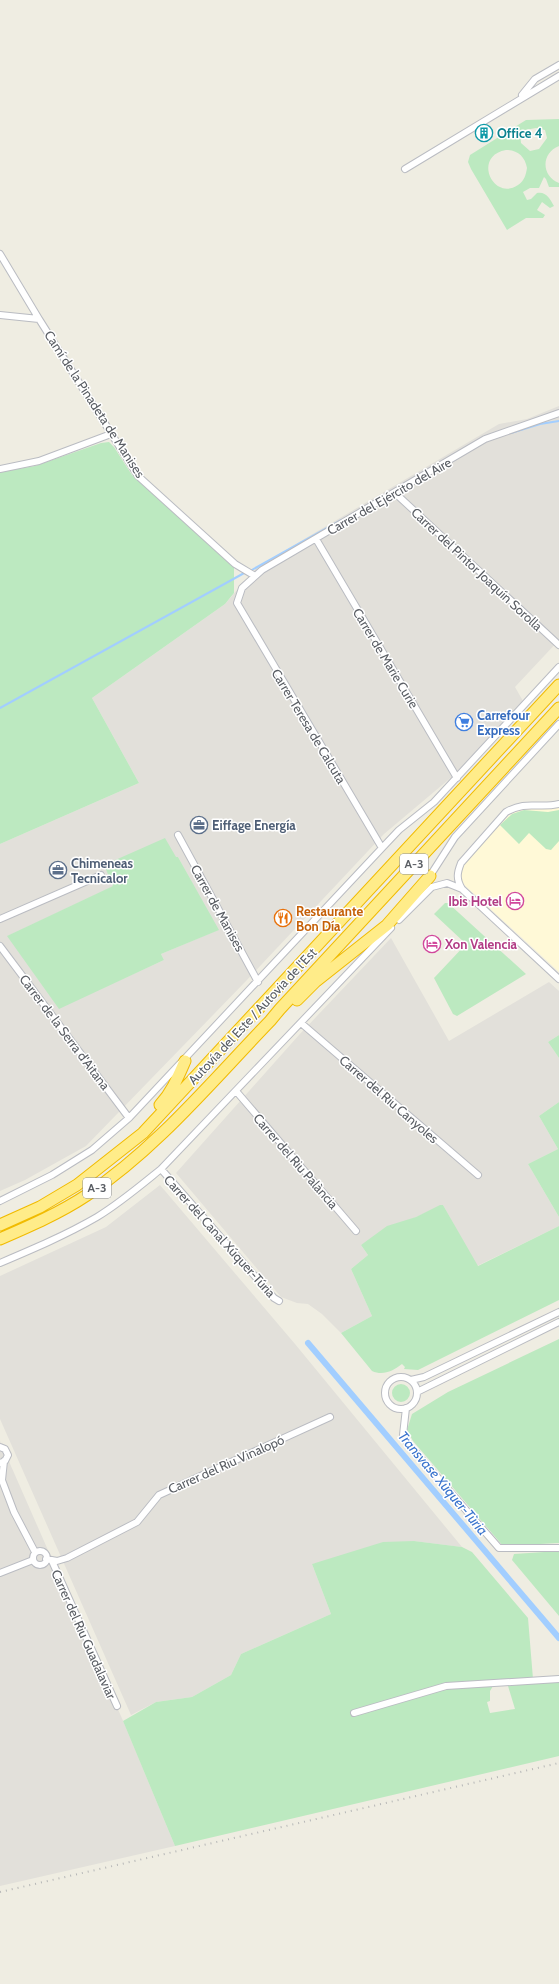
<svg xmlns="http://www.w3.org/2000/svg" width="559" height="1984" font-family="Cabin,sans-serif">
<rect width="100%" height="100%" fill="#efede2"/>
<path fill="#fff9d7" d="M526,808h33v164l-99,-91 1,-14 46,-50 9,-7z"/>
<path fill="#e2e0da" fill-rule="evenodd" d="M559,406v234l-44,47 8,14 -63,69 -76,64 -138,147 -160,165 -61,34 -25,11v-347l139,-61 -47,-85 133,-94 32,-37 242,-143 28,-5zM178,857l40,73 -57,24 3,6 -105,48 -51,-72 106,-50 -10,-21z
M391,938l58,103 100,-59 10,9v44l-11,7 11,16v44l-20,14 19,33 -30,15 31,53v9l-82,40 -34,-61 -38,17 -44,23 7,10 -17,14 21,47 -31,17 -19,-19 -14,-10 -11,-1 -16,-6 -105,-124 123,-138z
M160,1185l135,159 167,203 -48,-6 -102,23 19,50 -90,40 -10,21 -39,22 -36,5 -25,13 -131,-296v-143l106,-49z
M0,1441l124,282 51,123 -175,40z"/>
<path fill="#bce9c0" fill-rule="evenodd" d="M559,119v27c-18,7 -18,30 0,37v4h-10l-3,-8 -2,-2 -5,11h-9l-7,4 4,8 4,-1 6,-6c9,-2 13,6 17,13l-4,2 -8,-6 -5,8 8,5 -2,3h-17l-19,12 -36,-61 -3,-7 2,-7 56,-35zM536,128l9,2 2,8 -8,11 -9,2 -9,-8 -1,-9 5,-4zM506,150c12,0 19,7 21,18 -1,7 -3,13 -9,17 -25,17 -46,-29 -12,-35z
M109,442l5,5 18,28 102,92v26l-9,11 -133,94 47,85 -139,61v-372l35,-6 66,-23z
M524,810l24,2 11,-2v31l-8,9 -5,-1 -17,-16 -10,11 -19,-19 12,-11z
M165,838l11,19h2l41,73 -58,24 3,6 -105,49 -52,-73 106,-50 -9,-21z
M445,903h3l78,71 -69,42 -4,-2 -19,-36 32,-34 -32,-30z
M559,1035v23l-11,-16z
M559,1102v115l-31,-53 30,-15 -19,-33z
M440,1205h3l35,61 81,-40v74l-141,70 -14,-1 1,-2 -3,-3c-9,7 -19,12 -30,7l-31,-38 31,-17 -21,-47 17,-14 -7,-10 26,-19 29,-9z
M559,1339v204l-56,3 -90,-105 -6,-11 5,-16 36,-22z
M392 1393a9 9 0 1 1 18 0a9 9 0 1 1-18 0Z
M414,1541l48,6 10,5 56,66 5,61 -40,7 -3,5v10l-3,1 3,11 25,-4 -7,-23 51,-5v75l-384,90 -52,-125 33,-19 36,-5 39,-22 10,-21 90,-40 -19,-50 71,-22z
M559,1551v65l-47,-56 2,-6z"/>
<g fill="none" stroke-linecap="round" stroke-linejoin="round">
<path stroke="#a2ceff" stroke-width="2" d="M511,433l29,-9 19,-3
M250,571l91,-51
M0,708l246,-136"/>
<path stroke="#a2ceff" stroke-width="6" d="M308,1343l251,295"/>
<defs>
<path id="minor" d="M522,95l13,-16 24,-14
M405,169l154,-93
M0,254l39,65
M0,315l39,4 99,157 97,88 20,12
M0,469l39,-8 72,-27
M395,493l164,152
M316,539l141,239
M559,804c-21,5 -32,-4 -53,8l-45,51c-4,10 -5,16 1,26l97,90
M178,835l80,147
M382,848l-145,-245 5,-15 20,-18 223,-131 74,-26
M428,879l27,-42 104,-113
M0,919l101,-44
M399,920l33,-33 15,-4 15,6
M0,946l129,172
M301,1023l177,152
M236,1091l120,140
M161,1169l113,129 5,3
M0,1201l52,-26 40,-25 37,-32 253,-270 17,-18 35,-28 125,-135
M0,1263c33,-14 66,-28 97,-46 23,-14 43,-31 64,-48l230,-241
M385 1393a16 16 0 1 1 32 0a16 16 0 1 1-32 0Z
M411,1380l13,-3 135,-65
M417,1392l142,-70
M406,1408l-3,27 2,5 94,108h60
M0,1447l5,2 3,6 -3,6 -5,2
M0,1475l14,37 21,40
M2,1480l2,-19
M33 1558a7 7 0 1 1 14 0a7 7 0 1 1-14 0Z
M46,1559l11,2 10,-3 70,-36 22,-27 171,-78
M52,1561l65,145
M0,1573l33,-13
M354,1713l92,-27 113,-7"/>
<path id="motorway" d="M297,1000l18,-18 72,-57 43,-49
M160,1105c12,-13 18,-28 25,-44
M0,1225l40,-18 37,-22 66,-52 416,-448
M0,1239c30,-13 60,-26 87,-44 70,-47 125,-114 183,-174l10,-12 279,-301"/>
</defs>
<use href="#minor" stroke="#babcc2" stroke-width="8"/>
<use href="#motorway" stroke="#f1bb00" stroke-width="13"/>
<use href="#minor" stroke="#fff" stroke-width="6"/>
<use href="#motorway" stroke="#ffec89" stroke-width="11"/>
<path stroke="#b6b7b7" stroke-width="2" stroke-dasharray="1 5" stroke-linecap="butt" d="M0,1892l559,-129"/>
</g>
<defs>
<symbol id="building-ring" viewBox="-11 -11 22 22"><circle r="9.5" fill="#fff" stroke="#0f9aa8" stroke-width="1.5"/><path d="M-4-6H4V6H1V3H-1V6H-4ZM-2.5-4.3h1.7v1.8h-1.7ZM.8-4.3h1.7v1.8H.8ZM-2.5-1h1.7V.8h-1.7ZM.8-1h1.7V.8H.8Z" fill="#0f9aa8"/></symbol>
<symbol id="supermarket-ring" viewBox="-11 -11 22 22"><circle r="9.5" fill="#fff" stroke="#3f7fe0" stroke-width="1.5"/><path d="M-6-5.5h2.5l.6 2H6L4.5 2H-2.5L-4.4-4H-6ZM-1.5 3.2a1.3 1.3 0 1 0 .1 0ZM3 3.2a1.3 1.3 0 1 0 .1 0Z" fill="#3f7fe0"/></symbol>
<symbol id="office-ring" viewBox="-11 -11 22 22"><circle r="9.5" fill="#fff" stroke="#5c6f8a" stroke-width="1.5"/><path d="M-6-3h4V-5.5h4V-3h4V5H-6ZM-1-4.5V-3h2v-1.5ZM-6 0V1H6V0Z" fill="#5c6f8a"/></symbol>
<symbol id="hotel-ring" viewBox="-11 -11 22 22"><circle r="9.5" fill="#fff" stroke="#d1479c" stroke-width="1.5"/><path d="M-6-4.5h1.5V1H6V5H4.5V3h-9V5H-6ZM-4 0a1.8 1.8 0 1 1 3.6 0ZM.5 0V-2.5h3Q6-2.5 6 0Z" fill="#d1479c"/></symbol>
<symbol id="restaurant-ring" viewBox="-11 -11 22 22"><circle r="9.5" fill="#fff" stroke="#e8710a" stroke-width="1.5"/><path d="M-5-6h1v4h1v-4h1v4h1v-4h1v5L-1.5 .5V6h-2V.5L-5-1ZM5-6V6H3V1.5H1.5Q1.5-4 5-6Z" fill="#e8710a"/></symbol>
</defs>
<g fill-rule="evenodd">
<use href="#building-ring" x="474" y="123" width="20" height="20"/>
<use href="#supermarket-ring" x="454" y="712" width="20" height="20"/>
<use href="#office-ring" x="189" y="815" width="20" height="20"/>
<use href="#office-ring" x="48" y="860" width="20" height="20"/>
<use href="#hotel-ring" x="505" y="891" width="20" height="20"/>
<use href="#restaurant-ring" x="273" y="908" width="20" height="20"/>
<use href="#hotel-ring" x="422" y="934" width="20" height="20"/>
</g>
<g text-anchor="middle" stroke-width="3" stroke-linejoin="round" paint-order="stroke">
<g fill="#fff" stroke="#8c8e92" stroke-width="1">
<rect x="400" y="854" width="28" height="20" rx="3"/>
<rect x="83" y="1178" width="28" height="20" rx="3"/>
</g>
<g font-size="12" font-weight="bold" fill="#5a5e64">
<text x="414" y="868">A-3</text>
<text x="97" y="1192">A-3</text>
</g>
<g font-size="13" font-weight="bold" fill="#0d838f" stroke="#fff" text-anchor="start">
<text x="497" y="138">Office 4</text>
</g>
<g font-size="13" fill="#5a5e64" stroke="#fff">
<text transform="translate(95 404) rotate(57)" y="5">Camí de la Pinadeta de Manises</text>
<text transform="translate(389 496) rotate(-30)" y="5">Carrer del Ejército del Aire</text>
<text transform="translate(477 569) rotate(43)" y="5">Carrer del Pintor Joaquín Sorolla</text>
<text transform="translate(386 658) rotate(59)" y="5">Carrer de Marie Curie</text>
<text transform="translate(309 726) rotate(59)" y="5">Carrer Teresa de Calcuta</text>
<text transform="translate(218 908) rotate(61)" y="5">Carrer de Manises</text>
<text transform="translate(252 1016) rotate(-47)" y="5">Autovía del Este / Autovia de l'Est</text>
<text transform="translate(65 1032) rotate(53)" y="5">Carrer de la Serra d'Aitana</text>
<text transform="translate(389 1099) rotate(41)" y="5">Carrer del Riu Canyoles</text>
<text transform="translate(296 1161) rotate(49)" y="5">Carrer del Riu Palància</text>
<text transform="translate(220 1236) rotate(48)" y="5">Carrer del Canal Xúquer-Túria</text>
<text transform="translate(226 1464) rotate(-24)" y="5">Carrer del Riu Vinalopó</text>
<text transform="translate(84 1634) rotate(66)" y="5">Carrer del Riu Guadalaviar</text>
</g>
<g font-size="13" font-weight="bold" fill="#366cbe" stroke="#fff" text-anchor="start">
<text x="477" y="720">Carrefour<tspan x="477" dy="15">Express</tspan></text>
</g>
<g font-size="13" font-weight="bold" fill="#4e5e75" stroke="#fff" text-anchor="start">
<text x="212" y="830">Eiffage Energía</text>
<text x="71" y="868">Chimeneas<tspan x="71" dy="15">Tecnicalor</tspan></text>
</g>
<g font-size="13" font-weight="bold" fill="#b23c85" stroke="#fff" text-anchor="end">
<text x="502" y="906">Ibis Hotel</text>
<text x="445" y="949" text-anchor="start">Xon Valencia</text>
</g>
<g font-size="13" font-weight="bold" fill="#c56008" stroke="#fff" text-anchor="start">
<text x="296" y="916">Restaurante<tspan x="296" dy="15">Bon Día</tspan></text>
</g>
<g font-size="14" font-style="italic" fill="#3a74cd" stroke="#fff">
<text transform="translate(443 1483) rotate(50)" y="5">Transvase Xùquer-Tùria</text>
</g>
</g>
</svg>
